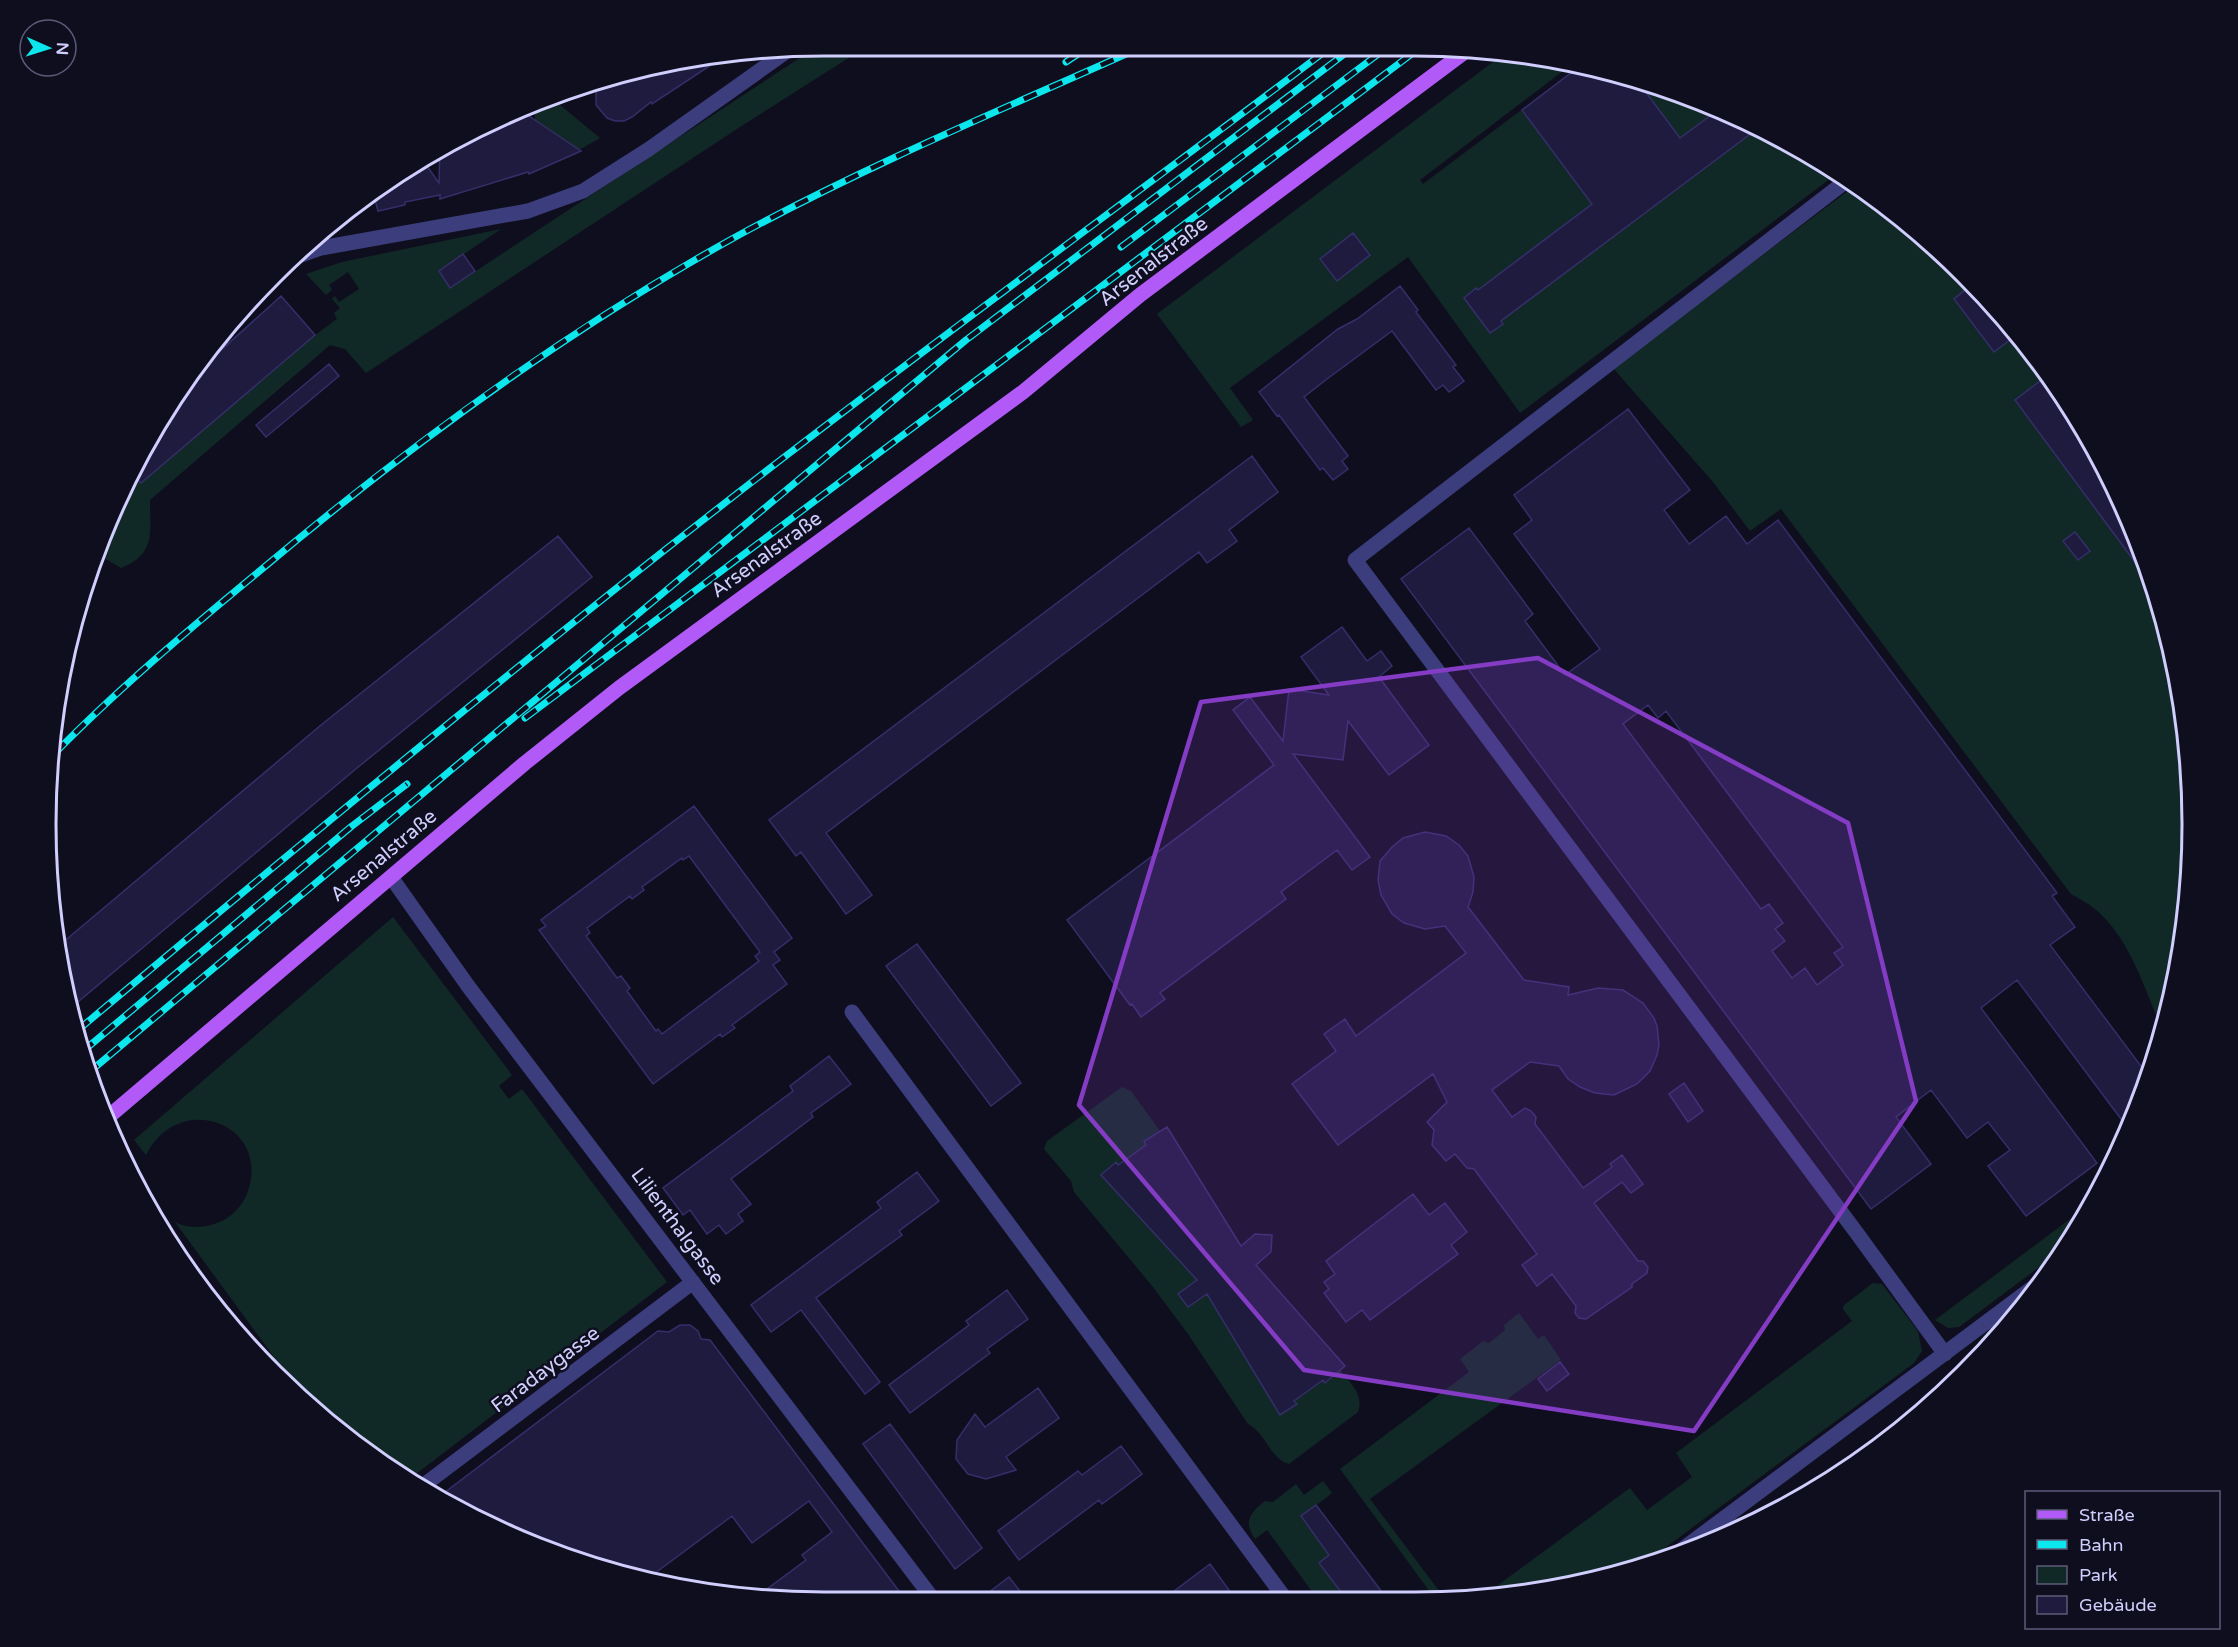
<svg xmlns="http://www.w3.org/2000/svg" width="2238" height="1647" font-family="'Varela Round',sans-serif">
<rect width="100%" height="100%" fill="#0f0e1f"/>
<path fill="#112926" d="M869,45l-126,80 -377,248 -21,-24 -15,-4 -180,155c0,33 6,54 -29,68l-22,-13 26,-76 5,-9 11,12 174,-147 22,-16 -3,-6 6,-5 -8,-9 3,-3 4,6 20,-13 -11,-17 -19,13 3,5 -6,5 -20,-21 36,-12 159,-33 -62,42 11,17 368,-242z
M1505,53l67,11 -152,116 3,4 157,-118 36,5 143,54 80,47 -319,241 -112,-156 -178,131 23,32 -12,7 -84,-113z
M554,100l46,38 -21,12 -44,-30v-5l-4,-6z
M1857,184l108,89 67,77 81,129 54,143 24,151 -5,152 -24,104c-18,-40 -31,-90 -67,-120 -7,-6 -16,-10 -24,-15l-290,-385 -31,22 -37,-49 -100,-114z
M393,917l119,158 -13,11 10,13 13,-10 145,193 -251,192 -18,-2 -71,-51 -20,-19 -132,-180c15,8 33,6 49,-2 13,-7 23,-21 26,-36 14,-63 -72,-92 -104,-29l-12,-15z
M1122,1087l9,4 29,40 -16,9 2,5 -28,20 -3,-3 -14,13 96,105 -18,14 9,13 19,-13 73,121 17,-11 -3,-3 29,-21 3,3 14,-13c11,14 24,24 18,42l-69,52c-21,-7 -21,-29 -41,-40l-60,-90 -35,-47 -79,-95 -3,-11 -27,-32 3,-8z
M2094,1201l-5,12 -27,37 -103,77 -11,1 -13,-8z
M1873,1283l9,1 36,47 4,20 -8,12 -264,196 -134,36 -33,1 147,-108 17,22 45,-33 -16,-24 176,-132 -9,-12 1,-4z
M2015,1312l2,1 -17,24 -25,23c-4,-23 24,-36 40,-48z
M1519,1313l19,26 6,-4 17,25 -191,139 73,97h-10l-93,-127 129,-97 -9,-13 23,-18 6,2 16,-13 -1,-5z
M1323,1481l9,12 -31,24 28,38 -10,8 25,33 -28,1 -49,-67 -12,9c-12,-18 -5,-26 10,-38l8,1 23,-18 8,11z"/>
<path fill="#1f1b3f" stroke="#352e6a" stroke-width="1.5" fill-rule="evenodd" d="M720,59l-68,45 -1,-2 -19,15 -8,4h-9l-8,-3 -11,-13v-17l4,-7 22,-9z
M1580,66l36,5 20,8 44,59 38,-28 43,16 -260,195 2,3 -13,9 -26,-35 12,-10 2,2 114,-86 -70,-94z
M523,112l58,39 -52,23 -1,-2 -88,27v-4l-35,7v3l-27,6 -4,-15 48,-37 17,24 1,-36z
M1353,233l17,22 -33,26 -17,-22z
M463,254l12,17 -25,17 -11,-17z
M1400,286l18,24 -2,2 40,53 -3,2 11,14 -15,11 -6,-7 -7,5 -44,-59 -65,48 -23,18 44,59 -6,5 6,8 -15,11 -10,-12 -3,2 -41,-55 -2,1 -18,-24 79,-63 19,-10z
M1970,286l2,3 4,-3 40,46 -8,6 2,2 -16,12 -40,-53z
M281,296l34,39 -174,148 -11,-13 46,-79z
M329,364l10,12 -73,61 -10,-12z
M2048,375l65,104 34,92 -4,2 -128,-173z
M1628,409l62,81 -26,20 25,34 37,-28 21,28 31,-24 279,373 -5,3 23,31 -25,18 100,133 -23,49 -110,-147 -36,28 116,155 -71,53 -38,-50 22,-16 -22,-28 -21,16 -36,-48 -35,27 35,47 -60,45 -470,-630 68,-51 64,86 -8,7 40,54 35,-26 -86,-115 18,-14 -18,-25zM1648,705l10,13 8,-7 177,236 -9,6 9,12 -26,20 -12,-17 -13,10 -20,-27 13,-10 -10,-12 8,-6 -14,-19 -8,5 -138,-185z
M1252,456l26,36 -49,38 8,11 -30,22 -8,-11 -373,281 46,62 -26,19 -45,-62 -5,4 -27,-36z
M2075,532l15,19 -12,9 -15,-19z
M558,536l34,41 -235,191 -284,238 -12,-62 260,-219z
M1342,627l25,34 14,-10 11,15 -13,11 50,68 -40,30 -41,-54 -5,39 -50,-6 77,103 -18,13 -15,-20 -56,42 5,7 -126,94 5,6 -24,18 -9,-13 -2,1 -63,-85 207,-155 -41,-55 17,-13 33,44 6,-52 40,6 -28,-38z
M694,806l98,132 -18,14 6,8 -7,5 14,19 -55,41 3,3 -13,9 -2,-3 -67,50 -114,-154 7,-4 -5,-6zM689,856l71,96 -5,4 4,5 -97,73 -4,-5 -2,2 -29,-40 3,-3 -9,-12 -4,2 -31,-42 4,-3 -3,-5 43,-32 2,3 12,-9 -2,-3 40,-29 1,2z
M1425,832l21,4 13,9 9,11 6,21 -1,15 -5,15 56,73 45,7 -1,8 30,-7 25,2 20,13 11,15 3,8 2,19 -2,10 -7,16 -13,13 -23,11 -19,-2 -15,-6 -12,-8 -9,-13 -29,-4 -38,28 20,27 13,-9 6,3 5,6 -1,7 48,64 29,-21 -2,-3 12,-9 21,29 -12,9 -9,-11 -28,21 44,58h5l5,6 -1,6 -15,11v3l-46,32 -7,-1 -4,-5 1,-7 -24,-32 -15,12 -15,-21 15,-11 -63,-85 -7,-1 -12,-14 -9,7 -14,-16 2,-15 -7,-8 20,-20 -14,-28 -95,71 -46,-61 44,-33 -12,-17 21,-15 11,17 110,-83 -21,-27 -20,3 -21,-6 -12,-9 -11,-19 -3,-15 2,-19 12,-14 11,-9z
M917,944l104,139 -30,23 -105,-140z
M829,1056l22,28 -40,29 2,4 -82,62 20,25 -13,10 5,7 -17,13 -7,-9 -12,9 -17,-24 -7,5 -20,-27 130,-97 -3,-5z
M1684,1083l19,28 -15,11 -19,-28z
M1167,1127l74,119 14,-12 17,1 -1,17 -15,13 89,101 -20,17 -2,-3 -29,21 3,3 -17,11 -73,-121 -19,13 -10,-13 19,-14 -96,-105 15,-13 2,3 28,-20 -2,-4z
M917,1172l22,29 -40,30 3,4 -86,63 64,84 -15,12 -64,-84 -30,22 -20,-27 130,-97 -4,-6z
M1413,1194l16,21 16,-12 22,29 -16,13 7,9 -88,66 -8,-10 -16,12 -22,-29 5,-4 -5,-7 11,-8 -9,-13z
M1007,1290l21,29 -41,30 3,4 -80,60 -21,-28 80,-60 -3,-4z
M680,1325h10l8,6 3,8 9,1 195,259 -133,1 -16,-3 50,-37 -4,-5 30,-23 -23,-31 -57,42 -20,-27 -81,60 -77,-15 -138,-62 222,-168 11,1z
M1560,1362l9,12 -22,17 -9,-12z
M1038,1388l21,30 -53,39 10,13 -30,9 -18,-5 -12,-15 1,-19 18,-26 10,13z
M890,1424l92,124 -27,21 -92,-125z
M1121,1446l21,28 -40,30 -3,-4 -80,60 -21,-29 80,-60 4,4z
M1316,1505l69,91h-41l-25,-33 10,-8 -28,-39z
M1210,1564l19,26 -10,7 -54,1z
M1009,1577l17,22h-46z"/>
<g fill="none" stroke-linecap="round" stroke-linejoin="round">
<path stroke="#3b3d7c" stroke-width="15" d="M1850,178l-495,382 501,672 89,122
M293,258l28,-10 207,-37 55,-20 66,-42 141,-100
M391,877l77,109 465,613
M852,1012l432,585
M420,1488l273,-206
M1680,1551l359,-268"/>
<path stroke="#b15af7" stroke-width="15" d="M107,1118l418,-355 94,-75 404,-296 117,-97 330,-247"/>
<defs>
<path id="rail" d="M1066,62l24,-16
M1121,247l268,-201
M525,718l896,-671
M55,753c63,-64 132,-122 201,-179 151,-127 310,-244 483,-339 131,-71 269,-128 405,-189
M78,1030c233,-195 468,-390 709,-575 180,-138 364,-272 545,-409
M82,1052l270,-226 55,-42
M87,1074l879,-734 389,-294"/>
</defs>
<use href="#rail" stroke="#0be7ec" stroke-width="7"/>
<use href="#rail" stroke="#0f0e1f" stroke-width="4.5" stroke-dasharray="14" stroke-linecap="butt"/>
</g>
<path fill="#843cc5" fill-opacity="0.2" stroke="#843cc5" stroke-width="4.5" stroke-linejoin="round" d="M1538,658l310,165 68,278 -222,330 -390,-61 -225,-265 122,-403z"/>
<g text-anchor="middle" stroke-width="5" stroke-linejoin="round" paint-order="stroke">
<g font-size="20" fill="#d0cefd" stroke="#0f0e1f">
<text transform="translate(1153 261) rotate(-38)" y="7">Arsenalstraße</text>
<text transform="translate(766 554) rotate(-36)" y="7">Arsenalstraße</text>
<text transform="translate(383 855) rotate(-40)" y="7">Arsenalstraße</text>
<text transform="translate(678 1226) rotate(53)" y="7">Lilienthalgasse</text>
<text transform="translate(545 1369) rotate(-37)" y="7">Faradaygasse</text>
</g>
</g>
<path d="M0 0H2238V1647H0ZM824 56H1414A768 768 0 0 1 2182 824V824A768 768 0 0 1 1414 1592H824A768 768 0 0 1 56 824V824A768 768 0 0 1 824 56Z" fill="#0f0e1f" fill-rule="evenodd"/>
<path fill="none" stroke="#d0cefd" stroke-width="3" d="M824 56H1414A768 768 0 0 1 2182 824V824A768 768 0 0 1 1414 1592H824A768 768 0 0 1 56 824V824A768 768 0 0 1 824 56Z"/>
<rect x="2025" y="1491" width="195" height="138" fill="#0f0e1f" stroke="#5c5b78" stroke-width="1.5"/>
<rect x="2037" y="1510" width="30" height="9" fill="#b15af7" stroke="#5c5b78" stroke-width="1.5"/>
<text x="2079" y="1521" font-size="18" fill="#d0cefd">Straße</text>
<rect x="2037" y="1540" width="30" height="9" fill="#0be7ec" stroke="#5c5b78" stroke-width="1.5"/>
<text x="2079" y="1551" font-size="18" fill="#d0cefd">Bahn</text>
<rect x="2037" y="1566" width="30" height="18" fill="#112926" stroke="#5c5b78" stroke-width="1.5"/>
<text x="2079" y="1581" font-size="18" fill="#d0cefd">Park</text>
<rect x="2037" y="1596" width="30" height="18" fill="#1f1b3f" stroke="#5c5b78" stroke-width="1.5"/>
<text x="2079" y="1611" font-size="18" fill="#d0cefd">Gebäude</text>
<g transform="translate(48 48) rotate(93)"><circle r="28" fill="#0f0e1f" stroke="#5c5b78" stroke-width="1.5"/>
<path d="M0-4.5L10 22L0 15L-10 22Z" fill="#0be7ec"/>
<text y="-9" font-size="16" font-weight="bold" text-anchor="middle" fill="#d0cefd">N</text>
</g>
</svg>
